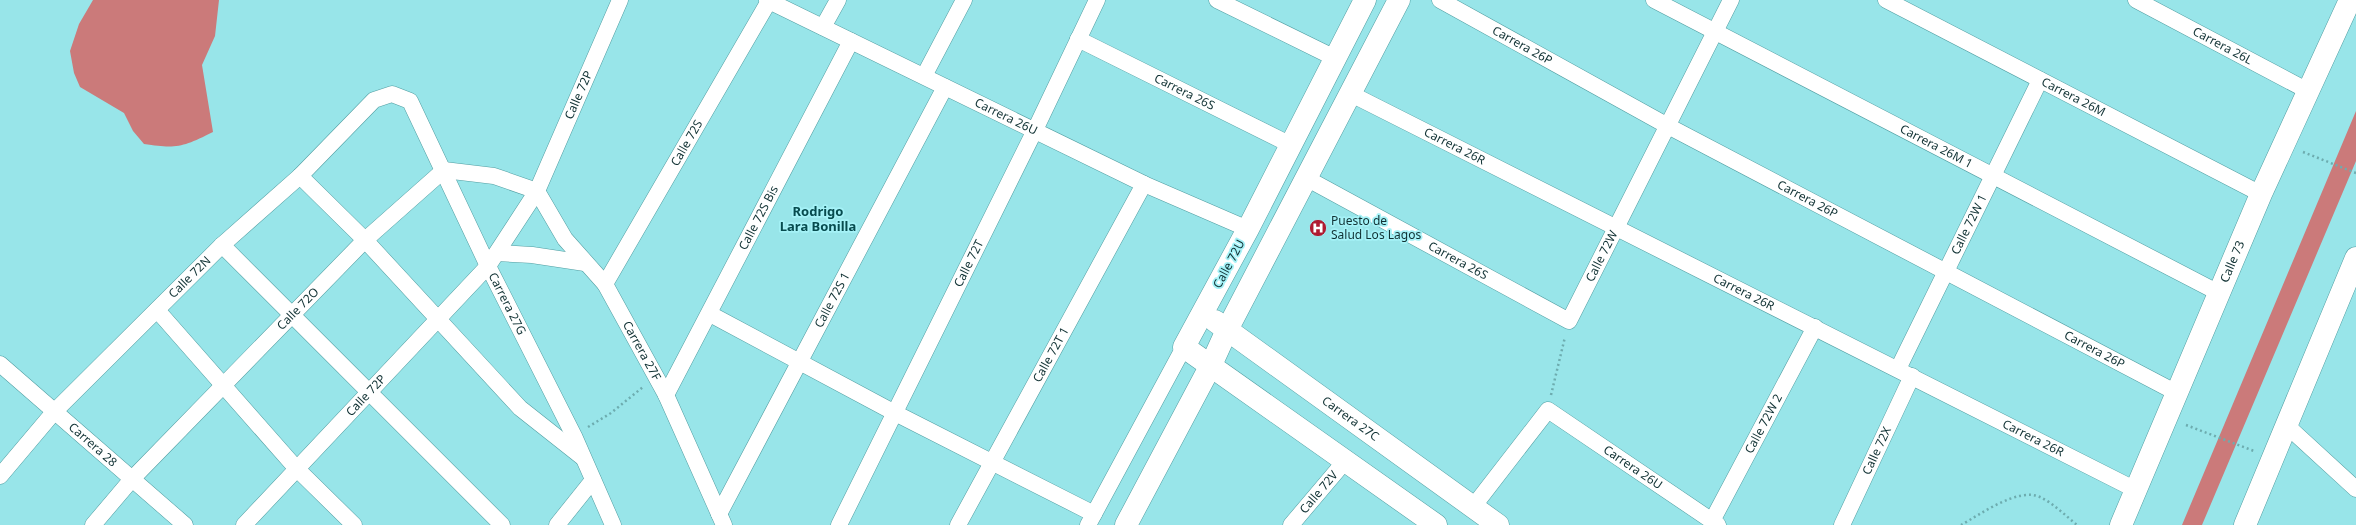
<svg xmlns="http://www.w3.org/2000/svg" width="2356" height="525" font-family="'Noto Sans',sans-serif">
<rect width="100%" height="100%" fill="#98e5e9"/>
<path fill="#cb7a7a" d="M93,0h126l-4,36 -13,29 11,67c-30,15 -36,17 -69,12l-11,-13 -9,-18 -44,-26 -6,-14 -4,-22 9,-27z
M2356,111v50l-154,364h-20z"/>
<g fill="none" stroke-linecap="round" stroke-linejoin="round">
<defs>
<g id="street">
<path id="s1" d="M767,0l377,184 104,45"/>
<path d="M1217,0l118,58"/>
<path id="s2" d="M1440,0l226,125 511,268"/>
<path id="s3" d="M1654,0l565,293"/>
<path id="s4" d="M1886,0l375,194"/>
<path id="s5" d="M2136,0l174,92"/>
<path d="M823,27l15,-27"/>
<path id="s6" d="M1078,39l213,106"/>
<path d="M924,76l40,-76"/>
<path id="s7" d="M1351,94l785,396"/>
<path d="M300,176l65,64 155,168 62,49"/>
<path id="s8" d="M1306,178l263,143 162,-321"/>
<path id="s9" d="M537,191l28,48 40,45 61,111 58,130"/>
<path d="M222,245l280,280"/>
<path d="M497,253l35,2 53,8"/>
<path id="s10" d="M605,284l164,-283"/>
<path d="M157,310l139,158 58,57"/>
<path d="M710,314l185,99 199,101"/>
<path id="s11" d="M0,364l185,161"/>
<path id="s12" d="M1898,369l142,-289"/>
<path id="s13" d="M666,395l185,-354"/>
<path d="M2285,424l71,65"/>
<path id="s14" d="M0,476l54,-64 168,-167 78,-69 74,-76 18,-6 18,7 78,165 86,170 39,89"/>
<path id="s15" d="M1473,507l75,-97 170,115"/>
<path id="s16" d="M719,514l226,-427"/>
<path id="s17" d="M1712,521l103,-194"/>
<path id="s18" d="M93,525l39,-46 233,-239 79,-70 50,6 43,15"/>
<path id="s19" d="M244,525l244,-259 49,-75 83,-191"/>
<path d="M557,525l36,-45"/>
<path id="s20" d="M839,525l196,-395 62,-130"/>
<path id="s21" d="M958,525l186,-341"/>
<path d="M1088,525l96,-178"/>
<path id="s22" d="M1291,525l55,-65"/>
<path id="s23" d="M1842,525l70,-149"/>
</g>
<g id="secondary">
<path d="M1365,0l-117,229 -64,118 252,178"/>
<path id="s24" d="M1215,321l283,204"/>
<path d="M1126,525l85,-160 16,-35 172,-330"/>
<path id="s25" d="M2121,525l140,-331 89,-194"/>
<path d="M2245,525l111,-267"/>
</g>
</defs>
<use href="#street" stroke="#519ea2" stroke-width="17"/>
<use href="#secondary" stroke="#519ea2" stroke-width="23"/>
<path stroke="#6dacaf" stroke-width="2.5" stroke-dasharray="2 3" stroke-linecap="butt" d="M2303,152l53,21
M1551,395l14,-58
M2186,425l68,26
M588,427l23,-14 32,-26
M1961,525c20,-11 57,-38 79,-28 13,6 26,19 37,28"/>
<use href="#street" stroke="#fff" stroke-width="16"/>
<use href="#secondary" stroke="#fff" stroke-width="22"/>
</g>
<defs>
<symbol id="hospital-disc" viewBox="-11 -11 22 22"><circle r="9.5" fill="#af1b31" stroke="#a5f2f7"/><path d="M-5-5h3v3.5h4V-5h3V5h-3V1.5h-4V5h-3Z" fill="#fff"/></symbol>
</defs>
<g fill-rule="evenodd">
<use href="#hospital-disc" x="1308" y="218" width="20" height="20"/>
</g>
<g text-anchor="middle" stroke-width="3.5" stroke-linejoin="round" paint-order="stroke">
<g font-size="12" fill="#113234" stroke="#a5f2f7">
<text dy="4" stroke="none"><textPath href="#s2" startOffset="94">Carrera 26P</textPath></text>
<text dy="4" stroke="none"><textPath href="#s5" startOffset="98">Carrera 26L</textPath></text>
<text dy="4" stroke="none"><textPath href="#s6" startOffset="119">Carrera 26S</textPath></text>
<text dy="4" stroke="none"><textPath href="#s19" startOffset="550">Calle 72P</textPath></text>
<text dy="4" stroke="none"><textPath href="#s4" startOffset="211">Carrera 26M</textPath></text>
<text dy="4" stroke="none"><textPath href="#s1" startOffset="266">Carrera 26U</textPath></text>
<text dy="4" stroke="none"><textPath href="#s10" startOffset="163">Calle 72S</textPath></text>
<text dy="4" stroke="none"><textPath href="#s7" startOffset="116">Carrera 26R</textPath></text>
<text dy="4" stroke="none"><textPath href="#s3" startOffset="318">Carrera 26M 1</textPath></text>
<text dy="4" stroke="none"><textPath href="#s2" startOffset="418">Carrera 26P</textPath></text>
<text dy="4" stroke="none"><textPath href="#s13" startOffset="200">Calle 72S Bis</textPath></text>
<text dy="4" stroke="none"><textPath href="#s12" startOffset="161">Calle 72W 1</textPath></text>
<text dy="4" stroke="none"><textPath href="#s8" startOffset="372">Calle 72W</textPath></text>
<text dy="4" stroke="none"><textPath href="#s8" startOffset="173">Carrera 26S</textPath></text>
<text dy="4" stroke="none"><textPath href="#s25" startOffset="286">Calle 73</textPath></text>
<text dy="4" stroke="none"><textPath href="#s20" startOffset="292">Calle 72T</textPath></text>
<text transform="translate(1229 264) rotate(-62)" y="4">Calle 72U</text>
<text dy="4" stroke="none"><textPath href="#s14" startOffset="275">Calle 72N</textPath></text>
<text dy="4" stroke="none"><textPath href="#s7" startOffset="440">Carrera 26R</textPath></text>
<text dy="4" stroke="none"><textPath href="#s16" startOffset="242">Calle 72S 1</textPath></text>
<text dy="4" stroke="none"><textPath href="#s14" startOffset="794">Carrera 27G</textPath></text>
<text dy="4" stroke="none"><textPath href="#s18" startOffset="298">Calle 72O</textPath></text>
<text dy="4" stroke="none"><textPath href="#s2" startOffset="742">Carrera 26P</textPath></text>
<text dy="4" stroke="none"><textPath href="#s9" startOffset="192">Carrera 27F</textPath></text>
<text dy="4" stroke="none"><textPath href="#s21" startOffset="194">Calle 72T 1</textPath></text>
<text dy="4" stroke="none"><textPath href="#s19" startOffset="178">Calle 72P</textPath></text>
<text dy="4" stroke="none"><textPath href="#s24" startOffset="167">Carrera 27C</textPath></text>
<text dy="4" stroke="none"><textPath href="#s17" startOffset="110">Calle 72W 2</textPath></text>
<text dy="4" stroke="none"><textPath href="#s7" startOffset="764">Carrera 26R</textPath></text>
<text dy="4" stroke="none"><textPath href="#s11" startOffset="123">Carrera 28</textPath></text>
<text dy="4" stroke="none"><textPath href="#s23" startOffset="82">Calle 72X</textPath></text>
<text dy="4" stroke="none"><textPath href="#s15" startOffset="225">Carrera 26U</textPath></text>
<text dy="4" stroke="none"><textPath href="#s22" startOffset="43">Calle 72V</textPath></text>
</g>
<g font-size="12" fill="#113234" stroke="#a5f2f7" text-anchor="start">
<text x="1331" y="225">Puesto de<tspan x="1331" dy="14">Salud Los Lagos</tspan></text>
</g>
<g font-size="13" font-weight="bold" fill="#074b4e" stroke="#a5f2f7">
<text x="818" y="216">Rodrigo<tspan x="818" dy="15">Lara Bonilla</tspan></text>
</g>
</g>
</svg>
